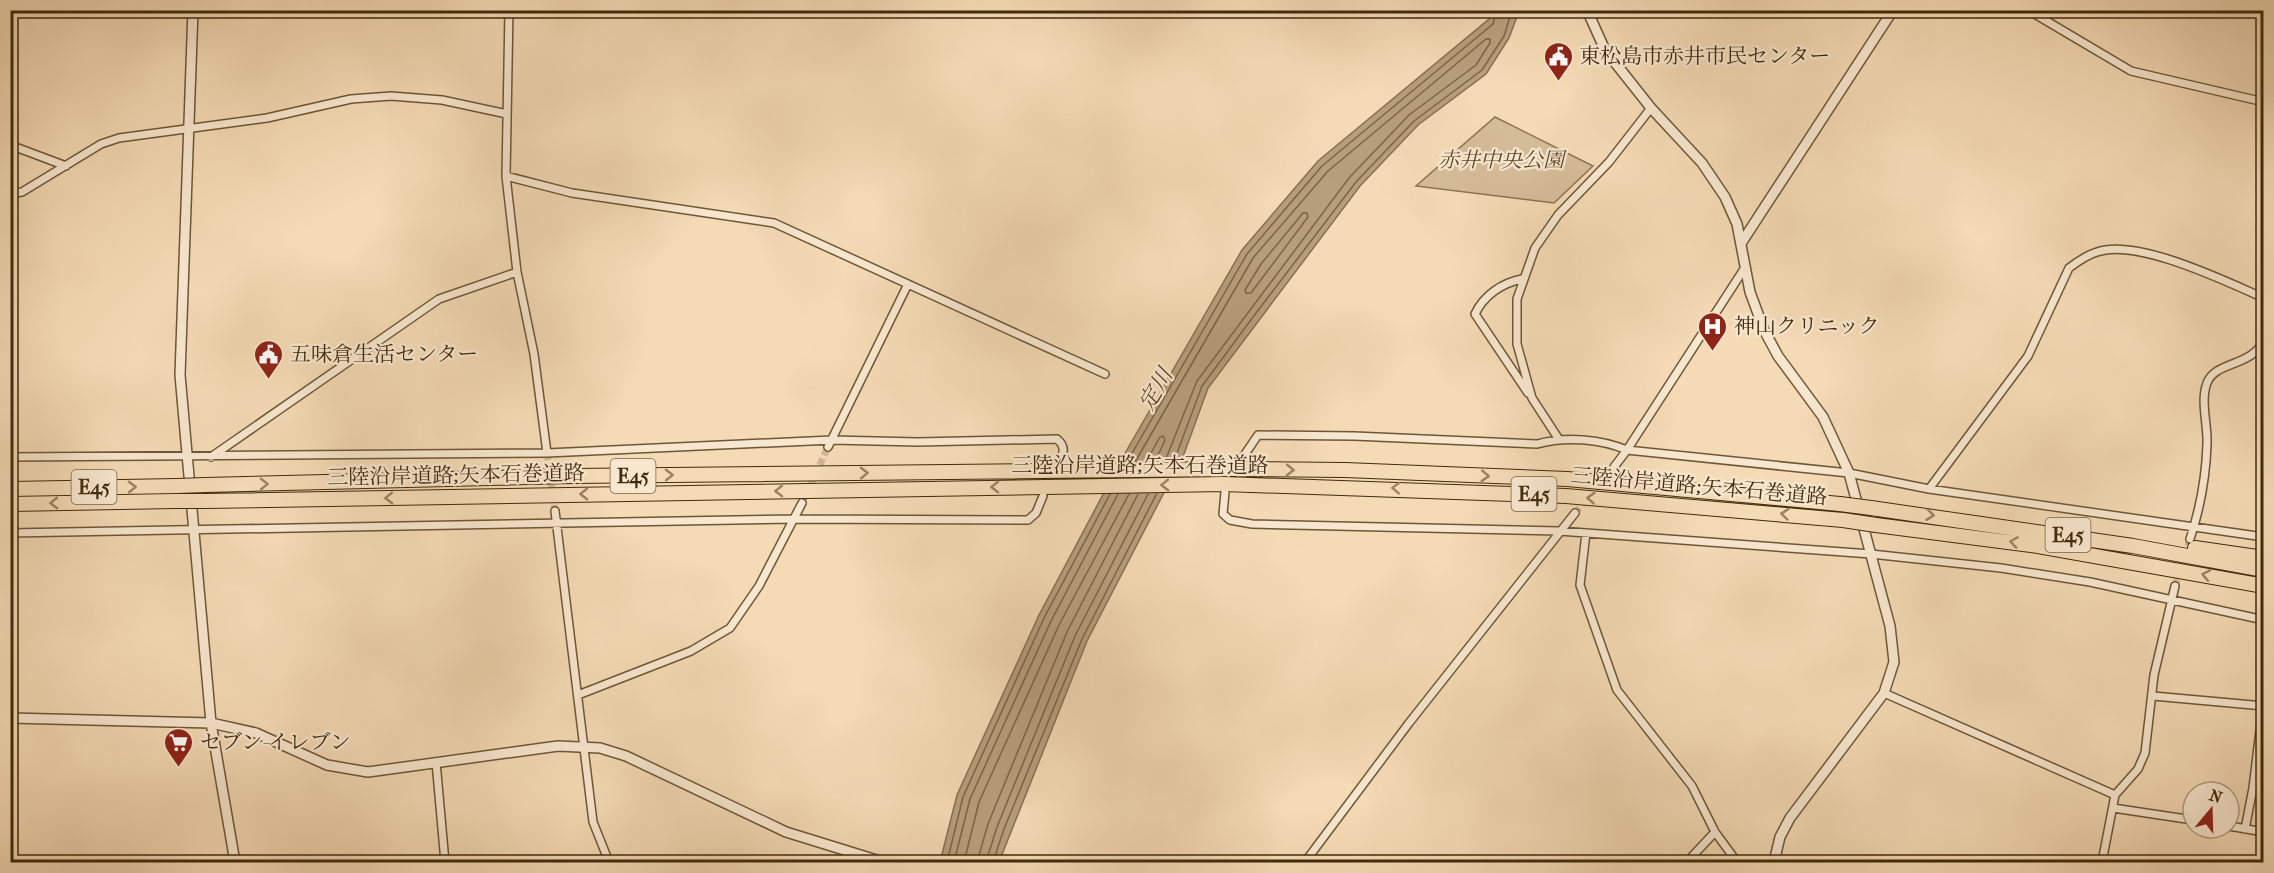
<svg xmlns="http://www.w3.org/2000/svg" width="2274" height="873" font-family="'IM FELL French Canon','Noto Serif JP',serif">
<rect width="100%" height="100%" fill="#f4dab5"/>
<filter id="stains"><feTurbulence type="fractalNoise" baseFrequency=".00333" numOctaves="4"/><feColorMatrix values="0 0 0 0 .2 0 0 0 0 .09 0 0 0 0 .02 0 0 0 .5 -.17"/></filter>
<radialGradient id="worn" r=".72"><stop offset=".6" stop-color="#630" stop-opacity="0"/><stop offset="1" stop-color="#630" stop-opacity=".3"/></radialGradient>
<path fill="#d5bc98" stroke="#8a7452" stroke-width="1.5" d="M1495,117l98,49 -39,37 -138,-17z"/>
<path fill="#b79e7c" stroke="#87704f" stroke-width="1.5" d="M1490,11h29l-10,27 -23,36 -68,51 -58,61 -152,202 -24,66 -97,187 -88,221h-59l17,-67 82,-180 85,-160 118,-205 76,-89 171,-142z"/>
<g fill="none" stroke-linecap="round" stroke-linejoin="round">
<path stroke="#7c6444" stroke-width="1.5" d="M1303,213h4l1,4 -57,76h-5l-1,-3 16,-26z
M1174,461l28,-75 51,-69 103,-135 58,-61 68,-51 22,-34 8,-26
M1127,462l120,-208 75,-88 171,-142 3,-14
M1135,462l118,-204 75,-87 158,-132h4v4l-14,22 -67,50 -60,63 -152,203 -32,80
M1146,462l14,-25 3,-1 2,4 -10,22
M947,862l16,-65 81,-179 66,-124
M954,862l16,-63 81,-178 67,-127
M964,862l15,-60 80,-177 70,-131
M977,862l11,-38 79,-192 71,-138
M986,862l11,-35 78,-191 73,-142
M993,862l11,-33 78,-190 75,-146"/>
<path stroke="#d0b793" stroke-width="7" stroke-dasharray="7 3.5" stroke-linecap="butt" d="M547,453l8,58
M802,503l26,-56
M1575,513l39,-46
M2175,586l15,-47"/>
<defs>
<path id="minor" d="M509,10l-3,166 11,96 17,82 13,99
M2028,10l103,61 133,31
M10,145l56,21
M506,176l66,17 202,30 331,151
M10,194l12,-2 79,-48 18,-6 148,-20 84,-19 40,-3 51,4 65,14
M1522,279c-20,4 -38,16 -47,35l53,79
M1558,438l-26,-40 -15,-54v-45l18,-51 23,-33 51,-53 42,-54
M828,447l80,-163
M10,457l537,-4 285,-13 86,2 139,-3c8,7 8,14 1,22
M211,457l228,-158 78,-27
M1241,460l17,-25 96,1 183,8c29,-8 63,-5 90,6l222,23 80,16 335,48
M1614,467l13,-17 117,-181
M1929,489l99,-133 41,-88c8,-6 18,-13 28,-16 40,-14 128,29 167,46
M1225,492l-2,22 7,6 22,4 307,7 312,23 130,14 89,14 174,38
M555,511l38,311 16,40
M10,533l784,-14 234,1 8,-7 7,-17
M1586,533l-6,52 37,105 75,96 23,46 22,30
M2190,539c10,-30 16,-64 17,-95 1,-19 -7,-43 0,-61 8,-22 45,-16 57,-43
M1884,693l231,102
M578,695l113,-44 39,-23 29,-42 43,-83
M2153,696l111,10
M436,762l9,100
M2113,808l80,12
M2229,826l35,6
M2245,829l8,-41 10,-82
M1305,862l104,-139 166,-210
M1687,862l28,-30
M2102,862l13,-67 23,-26 7,-16 9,-78 21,-89"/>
<path id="tertiary" d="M193,10l-13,365 31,348 24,139
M1587,10l18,40 46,58 51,55 23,34 12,27 13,68 14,38 14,26 45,61 26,56 41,153 4,36 -10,31 -94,125 -10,19 -6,25
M1742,242l151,-232
M10,718l201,5 45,10 71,32 41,7 190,-26 42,2 26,8 160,76 97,30"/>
<path id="motorway" d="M205,485l368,-9 659,-7 113,1 222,9 273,25
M10,489l167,-3
M204,501l1020,-17 342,12 277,24
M10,504l165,-3
M1871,508l262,38 131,24
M1876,525l162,21 226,40
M2195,548l69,10"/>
</defs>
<use href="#minor" stroke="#6d5736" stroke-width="10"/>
<use href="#tertiary" stroke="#6d5736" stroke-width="12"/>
<use href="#motorway" stroke="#402b0c" stroke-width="16"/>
<use href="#minor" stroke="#f8e7cf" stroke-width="7"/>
<use href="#tertiary" stroke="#f8e7cf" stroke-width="9"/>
<use href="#motorway" stroke="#f4dab5" stroke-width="14"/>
<defs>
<path id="motorway-bridge" d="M177,486l28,-1
M175,501h29
M1840,504l31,4
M1843,520l33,5"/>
</defs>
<use href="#motorway-bridge" stroke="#402b0c" stroke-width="16" stroke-linecap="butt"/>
<use href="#motorway-bridge" stroke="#f4dab5" stroke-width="14"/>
</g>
<defs><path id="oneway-chevron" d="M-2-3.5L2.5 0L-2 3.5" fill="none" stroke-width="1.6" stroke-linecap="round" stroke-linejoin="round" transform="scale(1.5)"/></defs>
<g stroke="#9a8260">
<use href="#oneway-chevron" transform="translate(1290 470) rotate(1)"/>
<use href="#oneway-chevron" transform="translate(864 473) rotate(-1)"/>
<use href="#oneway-chevron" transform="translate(669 475) rotate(-1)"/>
<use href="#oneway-chevron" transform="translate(1485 476) rotate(3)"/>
<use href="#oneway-chevron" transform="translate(264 484) rotate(-1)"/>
<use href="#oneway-chevron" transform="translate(1165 485) rotate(179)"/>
<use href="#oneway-chevron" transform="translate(132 487) rotate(-1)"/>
<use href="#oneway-chevron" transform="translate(995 487) rotate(179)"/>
<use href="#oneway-chevron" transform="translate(1396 488) rotate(-178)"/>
<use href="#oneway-chevron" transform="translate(779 491) rotate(179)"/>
<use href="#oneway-chevron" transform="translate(584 494) rotate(179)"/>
<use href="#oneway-chevron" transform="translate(389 498) rotate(179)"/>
<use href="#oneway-chevron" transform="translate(1591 498) rotate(-176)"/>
<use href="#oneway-chevron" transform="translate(54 503) rotate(179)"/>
<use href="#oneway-chevron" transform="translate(1785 514) rotate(-174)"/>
<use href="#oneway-chevron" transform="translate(1930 515) rotate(7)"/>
<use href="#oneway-chevron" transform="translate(2014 542) rotate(-172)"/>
<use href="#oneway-chevron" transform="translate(2206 575) rotate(-169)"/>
</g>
<defs>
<symbol id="civic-pin" viewBox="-11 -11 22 30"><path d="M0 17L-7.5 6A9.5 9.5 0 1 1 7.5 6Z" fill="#8f2418" stroke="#f8e7cf"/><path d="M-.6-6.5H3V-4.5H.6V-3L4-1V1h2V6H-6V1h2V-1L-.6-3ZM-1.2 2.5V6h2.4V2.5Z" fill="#fff"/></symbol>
<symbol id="hospital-pin" viewBox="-11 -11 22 30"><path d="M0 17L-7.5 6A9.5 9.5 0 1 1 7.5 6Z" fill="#8f2418" stroke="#f8e7cf"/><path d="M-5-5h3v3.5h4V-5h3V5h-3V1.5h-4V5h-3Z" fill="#fff"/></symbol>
<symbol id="supermarket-pin" viewBox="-11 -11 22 30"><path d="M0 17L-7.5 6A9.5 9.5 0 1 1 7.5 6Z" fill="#8f2418" stroke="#f8e7cf"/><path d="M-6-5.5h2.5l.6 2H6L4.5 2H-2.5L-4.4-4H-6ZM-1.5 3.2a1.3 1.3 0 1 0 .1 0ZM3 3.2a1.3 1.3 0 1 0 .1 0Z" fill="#fff"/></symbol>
</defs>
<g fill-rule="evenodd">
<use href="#civic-pin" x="1542" y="40" width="33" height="45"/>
<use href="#hospital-pin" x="1696" y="310" width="33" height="45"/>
<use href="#civic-pin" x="252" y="338" width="33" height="45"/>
<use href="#supermarket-pin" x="162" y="726" width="33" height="45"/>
</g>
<g text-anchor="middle" stroke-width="4.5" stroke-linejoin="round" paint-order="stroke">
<g fill="#f8e7cf" stroke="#776346" stroke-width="1.5">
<rect x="610.5" y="459" width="45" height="34" rx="4.5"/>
<rect x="71.5" y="470" width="45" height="34" rx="4.5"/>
<rect x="1511.5" y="477" width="45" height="34" rx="4.5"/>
<rect x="2045.5" y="518" width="45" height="34" rx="4.5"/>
</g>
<g font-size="20" font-weight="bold" fill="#402b0c">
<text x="633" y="483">E45</text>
<text x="94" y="494">E45</text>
<text x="1534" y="501">E45</text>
<text x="2068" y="542">E45</text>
</g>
<g font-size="21" fill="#402b0c" stroke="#f8e7cf" text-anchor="start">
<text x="1579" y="63">東松島市赤井市民センター</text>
<text x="1734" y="333">神山クリニック</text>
<text x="290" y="361">五味倉生活センター</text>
<text x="200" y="749">セブン-イレブン</text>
</g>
<g font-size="21" font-style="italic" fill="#5e4828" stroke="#f8e7cf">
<text x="1501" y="167">赤井中央公園</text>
</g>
<g font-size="21" fill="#402b0c" stroke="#f8e7cf">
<text x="1140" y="472">三陸沿岸道路;矢本石巻道路</text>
<text transform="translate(456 475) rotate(-1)" y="7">三陸沿岸道路;矢本石巻道路</text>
<text transform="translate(1699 486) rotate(5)" y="7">三陸沿岸道路;矢本石巻道路</text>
</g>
<g font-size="22" font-style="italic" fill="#5e4828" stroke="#f8e7cf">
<text transform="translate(1155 389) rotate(-60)" y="8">定川</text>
</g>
</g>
<rect width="2274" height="873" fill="none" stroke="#f4dab5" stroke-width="36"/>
<rect x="12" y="12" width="2250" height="849" fill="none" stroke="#402b0c" stroke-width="3"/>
<rect x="18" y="18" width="2238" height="837" fill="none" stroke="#402b0c" stroke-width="1.5"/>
<g transform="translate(2211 810) rotate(19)"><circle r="28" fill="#f8e7cf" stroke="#ae9c81" stroke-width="1.5"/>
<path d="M0-4.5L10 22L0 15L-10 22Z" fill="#8f2418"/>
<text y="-9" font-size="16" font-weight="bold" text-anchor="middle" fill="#402b0c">N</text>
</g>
<rect width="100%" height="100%" filter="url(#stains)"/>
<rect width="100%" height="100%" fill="url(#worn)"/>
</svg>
